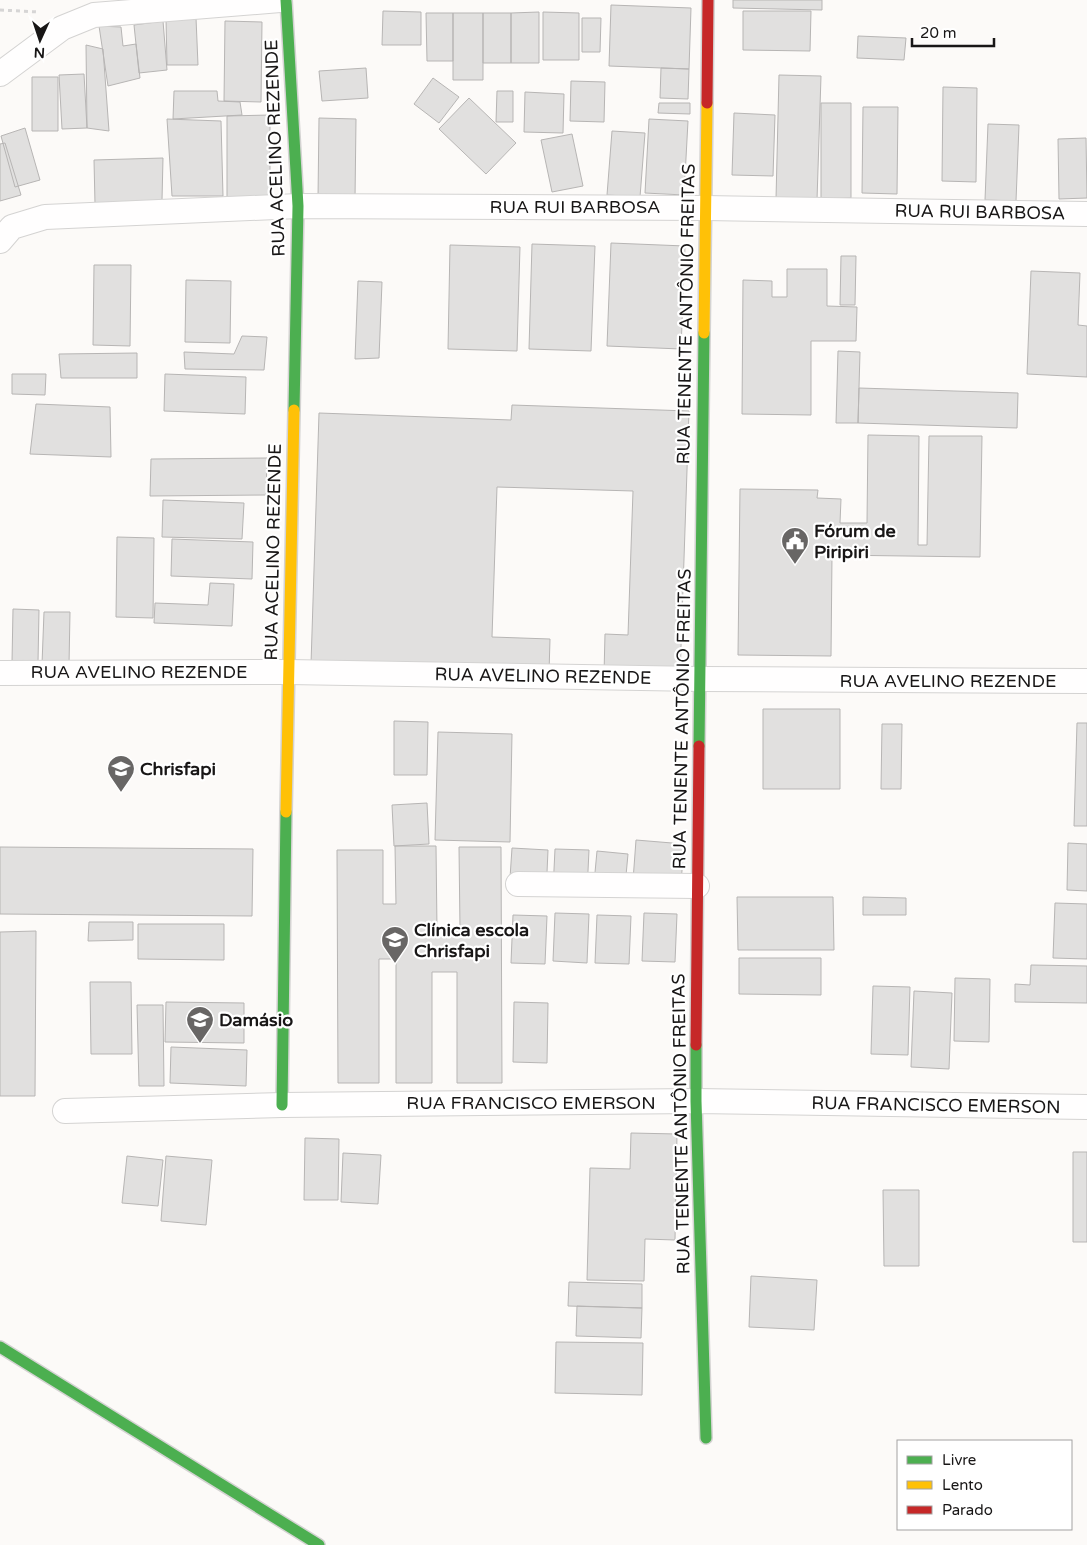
<svg xmlns="http://www.w3.org/2000/svg" width="1087" height="1545" font-family="'Varela Round',sans-serif">
<rect width="100%" height="100%" fill="#fcfaf8"/>
<path fill="#e1e0df" stroke="#b7b5b4" d="M733,0h89v10l-89,-2z
M611,5l80,3 -2,61 -80,-3z
M383,11l38,1v33h-39z
M743,11h68l-1,40 -67,-1z
M539,12v51h-28v-50z
M543,12l36,1v47h-36z
M426,13h27v48h-26z
M453,13h30v67h-30z
M483,13h28v50h-28z
M196,18l2,47h-31l-1,-46z
M582,18h19l-1,34h-18z
M163,21l4,49 -28,3 -5,-48z
M225,21l37,1 -1,80 -37,-1z
M99,26l22,1 2,19 13,-2 4,34 -32,8z
M858,36l48,2 -2,22 -47,-2z
M86,45l17,4 6,82 -22,-3z
M366,68l2,30 -46,3 -3,-30z
M661,68l28,1 -1,30 -28,-1z
M84,74l3,54 -25,1 -3,-54z
M779,75l42,1 -4,124 -41,-1z
M32,77h26v54h-26z
M433,78l26,19 -20,26 -25,-19z
M571,81l34,1 -1,40 -34,-1z
M943,87l34,1 -1,94 -34,-1z
M174,91h43l1,10 22,1 2,13 -69,4z
M497,91h16v31h-17z
M525,92l39,2 -1,39 -39,-1z
M469,98l47,45 -30,31 -47,-45z
M659,103h31v11l-32,-1z
M821,103h30v95l-30,1z
M863,107h35l-1,87 -35,-1z
M734,113l41,2 -2,61 -41,-1z
M270,115v84h-43v-83z
M319,118l37,1 -1,80 -37,-1z
M167,119l54,2 2,75h-51z
M649,119l39,2 -4,74 -39,-2z
M988,124l31,1 -3,76 -31,-1z
M25,128l15,52 -25,7 -14,-51z
M612,131l33,2 -5,64 -33,-2z
M572,134l11,52 -31,6 -11,-52z
M1086,138l1,60 -28,1 -1,-60z
M5,143l16,52 -21,6v-57z
M163,158l-1,42 -67,4 -1,-44z
M611,243l74,3 -4,103 -74,-3z
M532,244l63,2 -4,105 -62,-2z
M450,245l70,2 -3,104 -69,-2z
M841,256h15l-1,49h-15z
M94,265h37l-1,81 -37,-1z
M787,269h40v37l30,1 -1,34h-45v74l-69,-1 1,-134 29,1v16h15z
M1031,271l49,2 -2,52 9,1v51l-60,-3z
M186,280l45,1 -1,62 -45,-1z
M358,281l24,1 -3,76 -24,1z
M242,336l25,1 -3,33 -79,-1 -1,-17 50,2z
M838,351l22,1 -2,71h-22z
M137,353v25h-76l-2,-24z
M12,374h34l-1,21 -33,-1z
M165,374l81,3 -1,37 -81,-3z
M859,388l159,5 -1,35 -159,-5z
M36,404l74,3 1,50 -81,-3z
M512,405l177,6 -9,266 -76,-3 1,-40 23,1 5,-144 -136,-4 -5,150 58,2 -1,34 -238,-9 8,-251 192,7z
M868,435l51,1 -1,109h9l2,-109h53l-2,121 -148,-2 -1,101 -93,-1 2,-166 78,1 -1,8 24,1 -1,24h27z
M267,458l-1,37 -116,1 1,-37z
M163,500l81,3 -2,36 -80,-2z
M117,537l37,1 -1,80 -37,-1z
M172,539l81,3 -1,37 -81,-3z
M210,583l24,1 -2,42 -78,-3 1,-20 53,2z
M13,609l26,1 -1,52h-26z
M44,612h26l-1,53 -27,-1z
M763,709h77v80h-77z
M394,721l34,1 -1,53h-33z
M1077,723h10v103h-13z
M882,724h20l-1,65h-20z
M438,732l74,2 -2,108 -75,-2z
M427,803l2,41 -35,2 -2,-41z
M636,840l48,4 -4,53 -48,-3z
M1068,843l19,1v47l-20,-1z
M395,846h41l1,84 23,-1 -1,-82h42l1,236h-45v-111h-25v111h-36v-124h-17v124h-41l-1,-233h46v54h13z
M0,847l253,2 -1,67 -252,-2z
M512,848l36,2 -2,45 -37,-2z
M555,849l34,1 -2,42 -34,-2z
M597,851l31,3 -4,43 -31,-3z
M737,897h96l1,53h-96z
M863,897l43,1v17h-43z
M1055,903l32,1v55l-34,-1z
M555,913l34,1 -2,49 -34,-2z
M644,913l33,1 -2,48 -33,-1z
M513,915l34,1 -2,48 -34,-1z
M597,915l34,1 -2,48 -34,-1z
M89,922h44v18l-45,1z
M138,924h86v36l-86,-1z
M36,931l-1,165h-35v-164z
M739,958h82v37l-82,-1z
M1031,965l56,1v37l-72,-1v-18l15,1z
M955,978l35,1 -1,63 -35,-1z
M90,982h41l1,72h-41z
M873,986l37,1 -2,68 -37,-1z
M914,991l38,2 -3,76 -38,-2z
M166,1002l78,1v40l-79,-1z
M514,1002l34,1 -1,60 -34,-1z
M137,1005h26l1,81h-25z
M171,1047l76,3 -1,36 -76,-3z
M631,1133l46,1 -2,106 -30,-1 -1,42 -57,-1 3,-112 40,1z
M305,1138l34,1 -1,61h-34z
M1073,1152h14v90h-14z
M343,1153l38,2 -3,49 -37,-2z
M127,1156l36,4 -5,46 -36,-3z
M166,1156l46,4 -6,65 -45,-4z
M883,1190h36v76h-35z
M751,1276l66,4 -3,50 -65,-3z
M569,1282l73,2v24l-74,-2z
M577,1306l65,2 -1,30 -65,-2z
M556,1342l87,1 -1,52 -87,-2z"/>
<g fill="none" stroke-linecap="round" stroke-linejoin="round">
<defs>
<path id="street" d="M0,74l62,-46 32,-13 186,-15
M0,241l12,-14 33,-10 253,-11 407,2 382,6
M0,673l288,-1 412,7 387,2
M518,884l179,2
M65,1111l217,-6 414,-4 391,6"/>
<path id="fast" d="M286,0l12,206 -4,204
M699,746l5,-413
M696,1045v56l10,337
M282,1105l4,-293
M0,1347l319,198"/>
<path id="slow" d="M704,333l3,-230
M286,812l8,-402"/>
<path id="jam" d="M707,103l1,-103
M696,1045l3,-299"/>
</defs>
<use href="#street" stroke="#d4d3d2" stroke-width="26"/>
<use href="#fast" stroke="#d4d3d2" stroke-width="14"/>
<use href="#slow" stroke="#d4d3d2" stroke-width="14"/>
<use href="#jam" stroke="#d4d3d2" stroke-width="14"/>
<path stroke="#d6d5d5" stroke-width="3" stroke-dasharray="4 4" stroke-linecap="butt" d="M0,10l39,2"/>
<use href="#street" stroke="#fffefe" stroke-width="24"/>
<use href="#fast" stroke="#4caf50" stroke-width="11"/>
<use href="#slow" stroke="#ffc107" stroke-width="11"/>
<use href="#jam" stroke="#c62828" stroke-width="11"/>
</g>
<defs>
<symbol id="civic-pin" viewBox="-11 -11 22 30"><path d="M0 17L-7.5 6A9.5 9.5 0 1 1 7.5 6Z" fill="#686665" stroke="#fff"/><path d="M-.6-6.5H3V-4.5H.6V-3L4-1V1h2V6H-6V1h2V-1L-.6-3ZM-1.2 2.5V6h2.4V2.5Z" fill="#fff"/></symbol>
<symbol id="university-pin" viewBox="-11 -11 22 30"><path d="M0 17L-7.5 6A9.5 9.5 0 1 1 7.5 6Z" fill="#686665" stroke="#fff"/><path d="M0-5L7-2L0 1L-7-2ZM-4 1L0 2.5L4 1V4Q0 6-4 4Z" fill="#fff"/></symbol>
</defs>
<g fill-rule="evenodd">
<use href="#civic-pin" x="779" y="525" width="32" height="43"/>
<use href="#university-pin" x="105" y="753" width="32" height="43"/>
<use href="#university-pin" x="379" y="924" width="32" height="43"/>
<use href="#university-pin" x="184" y="1004" width="32" height="43"/>
</g>
<g text-anchor="middle" stroke-width="4.5" stroke-linejoin="round" paint-order="stroke">
<g font-size="18" fill="#181616" stroke="#fff">
<text transform="translate(275 148) rotate(-92)" y="6">RUA ACELINO REZENDE</text>
<text x="575" y="213">RUA RUI BARBOSA</text>
<text transform="translate(980 212) rotate(1)" y="6">RUA RUI BARBOSA</text>
<text transform="translate(686 314) rotate(-89)" y="6">RUA TENENTE ANTÔNIO FREITAS</text>
<text transform="translate(273 552) rotate(-89)" y="6">RUA ACELINO REZENDE</text>
<text x="139" y="678">RUA AVELINO REZENDE</text>
<text transform="translate(543 676) rotate(1)" y="6">RUA AVELINO REZENDE</text>
<text x="948" y="687">RUA AVELINO REZENDE</text>
<text transform="translate(682 719) rotate(-89)" y="6">RUA TENENTE ANTÔNIO FREITAS</text>
<text x="531" y="1109">RUA FRANCISCO EMERSON</text>
<text transform="translate(936 1105) rotate(1)" y="6">RUA FRANCISCO EMERSON</text>
<text transform="translate(681 1124) rotate(-91)" y="6">RUA TENENTE ANTÔNIO FREITAS</text>
</g>
<g font-size="18" font-weight="bold" fill="#181616" stroke="#fff" text-anchor="start">
<text x="814" y="537">Fórum de<tspan x="814" dy="21">Piripiri</tspan></text>
<text x="140" y="775">Chrisfapi</text>
<text x="414" y="936">Clínica escola<tspan x="414" dy="21">Chrisfapi</tspan></text>
<text x="219" y="1026">Damásio</text>
</g>
</g>
<rect x="897" y="1440" width="175" height="90" fill="#ffffff" stroke="#a3a2a2"/>
<rect x="907" y="1456" width="25" height="8" fill="#4caf50" stroke="#a3a2a2"/>
<text x="942" y="1465" font-size="15" fill="#181616">Livre</text>
<rect x="907" y="1481" width="25" height="8" fill="#ffc107" stroke="#a3a2a2"/>
<text x="942" y="1490" font-size="15" fill="#181616">Lento</text>
<rect x="907" y="1506" width="25" height="8" fill="#c62828" stroke="#a3a2a2"/>
<text x="942" y="1515" font-size="15" fill="#181616">Parado</text>
<g transform="translate(40 40) rotate(183)" stroke="#ffffff" stroke-width="4" paint-order="stroke">
<path d="M0-4L9 19L0 12L-9 19Z" fill="#181616"/>
<text y="-8" font-size="14" font-weight="bold" text-anchor="middle" fill="#181616">N</text>
</g>
<path d="M912 38v8h82v-8" fill="none" stroke="#181616" stroke-width="2.5"/>
<text x="920" y="38" font-size="15" fill="#181616" stroke="#ffffff" stroke-width="4" paint-order="stroke">20 m</text>
</svg>
